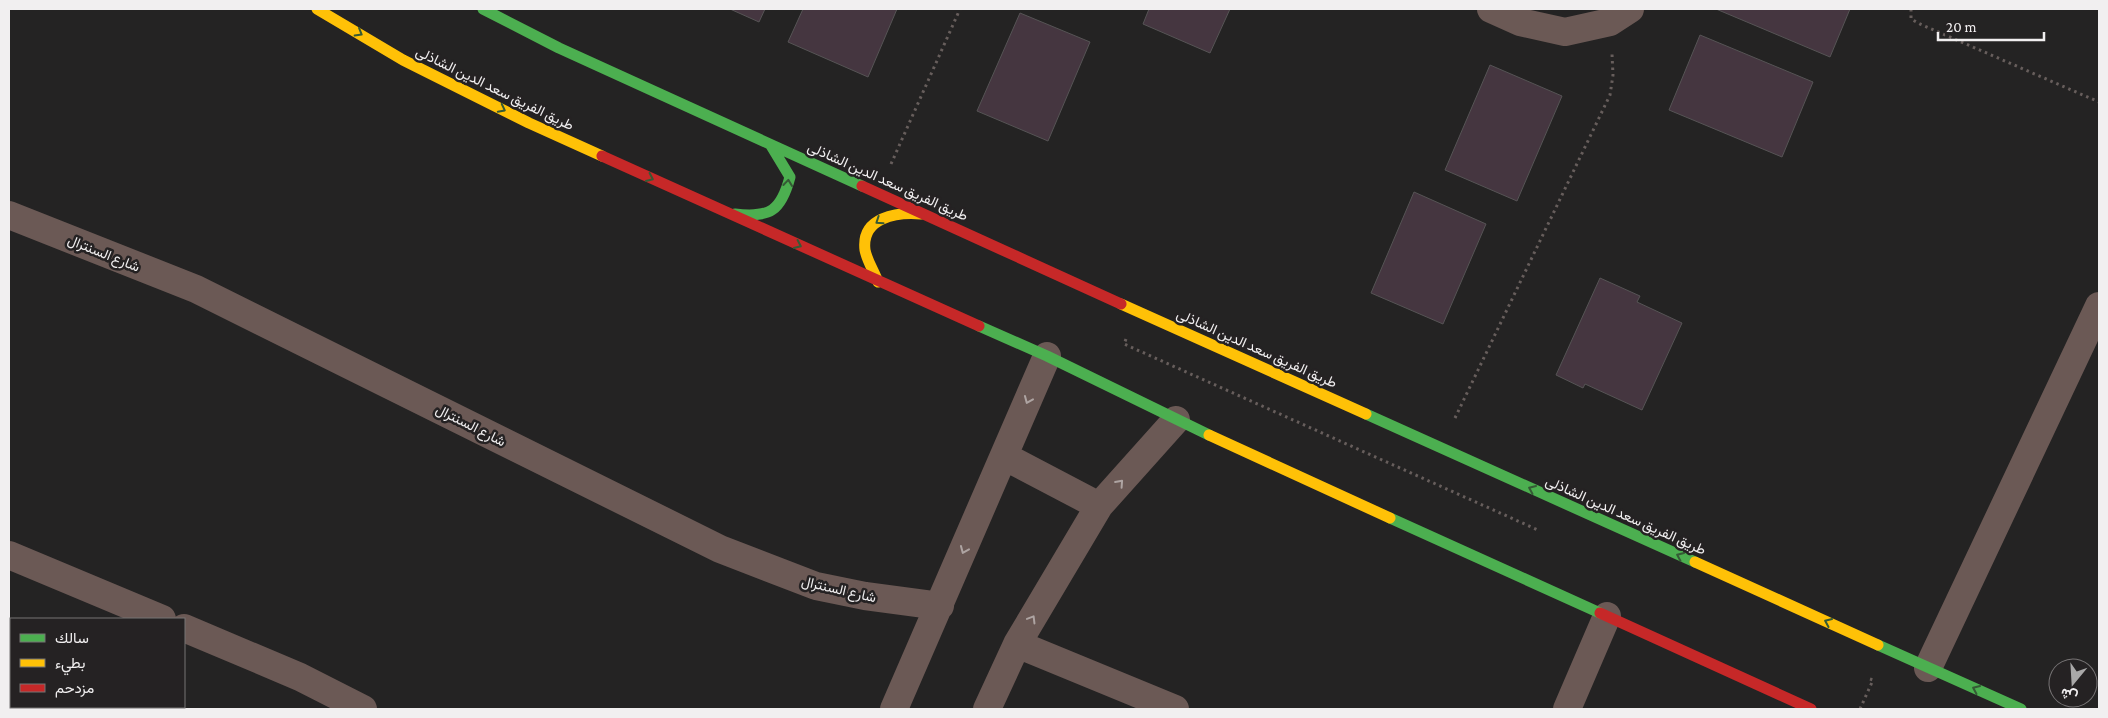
<svg xmlns="http://www.w3.org/2000/svg" width="2108" height="718" font-family="'Crimson Pro',Vazirmatn,serif">
<rect width="100%" height="100%" fill="#242323"/>
<path fill="#453640" stroke="#565455" d="M730,9h35l-6,13z
M803,9h94l-29,68 -80,-35z
M1149,9h81l-20,44 -67,-29z
M1716,9h134l-20,48z
M1020,13l70,29 -42,99 -71,-30z
M1700,35l113,47 -31,75 -113,-47z
M1490,65l72,31 -45,105 -72,-31z
M1414,192l72,32 -43,100 -72,-31z
M1600,278l40,18 -3,6 45,21 -40,87 -57,-26 -2,4 -27,-13z"/>
<g fill="none" stroke-linecap="round" stroke-linejoin="round">
<path stroke="#675e5c" stroke-width="3" stroke-dasharray="2.5 4" stroke-linecap="butt" d="M1911,9v10l9,5 179,78
M891,164l69,-155
M1126,339l-2,5 414,186
M1455,418l155,-323 3,-20 -1,-21
M1860,709l13,-29 -3,-1"/>
<path stroke="#6b5955" stroke-width="28" d="M1491,9l29,13 45,10 45,-10 20,-13
M9,215l187,74 524,260 96,37 49,10 75,10
M1004,456l95,50
M9,555l153,64
M184,628l116,49 63,32
M1017,644l158,65
M1928,668l171,-362
M894,709l153,-353
M987,709l30,-65 82,-138 77,-86
M1567,709l40,-93"/>
<path stroke="#4caf50" stroke-width="11" d="M483,9l76,39 303,138
M735,214c35,4 46,-3 55,-37l-20,-33
M979,326l68,30 162,79
M1366,414l329,148
M1390,518l210,95
M1878,645l143,64"/>
<path stroke="#ffc107" stroke-width="11" d="M317,9l86,51 126,63 73,33
M878,282c-4,-11 -11,-21 -13,-32 -4,-33 32,-38 56,-36
M1121,304l245,110
M1209,435l181,83
M1695,562l183,83"/>
<path stroke="#c62828" stroke-width="11" d="M602,156l377,170
M862,186l259,118
M1600,613l211,96"/>
</g>
<defs><path id="oneway-chevron" d="M-2-3.5L2.5 0L-2 3.5" fill="none" stroke-width="1.6" stroke-linecap="round" stroke-linejoin="round" transform="scale(1.25)"/></defs>
<g stroke="#355a35">
<use href="#oneway-chevron" transform="translate(359 33) rotate(30)"/>
<use href="#oneway-chevron" transform="translate(502 109) rotate(27)"/>
<use href="#oneway-chevron" transform="translate(650 178) rotate(25)"/>
<use href="#oneway-chevron" transform="translate(788 183) rotate(-84)"/>
<use href="#oneway-chevron" transform="translate(879 221) rotate(146)"/>
<use href="#oneway-chevron" transform="translate(798 245) rotate(25)"/>
<use href="#oneway-chevron" transform="translate(1532 489) rotate(-156)"/>
<use href="#oneway-chevron" transform="translate(1680 556) rotate(-156)"/>
<use href="#oneway-chevron" transform="translate(1828 622) rotate(-156)"/>
<use href="#oneway-chevron" transform="translate(1976 689) rotate(-156)"/>
</g>
<g stroke="#aea4a2">
<use href="#oneway-chevron" transform="translate(1028 400) rotate(113)"/>
<use href="#oneway-chevron" transform="translate(1120 483) rotate(-48)"/>
<use href="#oneway-chevron" transform="translate(964 550) rotate(113)"/>
<use href="#oneway-chevron" transform="translate(1032 619) rotate(-59)"/>
</g>
<g text-anchor="middle" stroke-width="5" stroke-linejoin="round" paint-order="stroke">
<g font-size="14" fill="#f1eff0" stroke="#252223">
<text transform="translate(495 88) rotate(26)" y="5">طريق الفريق سعد الدين الشاذلى</text>
<text transform="translate(888 181) rotate(24)" y="5">طريق الفريق سعد الدين الشاذلى</text>
<text transform="translate(104 253) rotate(22)" y="5">شارع السنترال</text>
<text transform="translate(1257 348) rotate(24)" y="5">طريق الفريق سعد الدين الشاذلى</text>
<text transform="translate(471 425) rotate(27)" y="5">شارع السنترال</text>
<text transform="translate(1626 515) rotate(24)" y="5">طريق الفريق سعد الدين الشاذلى</text>
<text transform="translate(839 589) rotate(13)" y="5">شارع السنترال</text>
</g>
</g>
<rect width="2108" height="718" fill="none" stroke="#f1eff0" stroke-width="20"/>
<rect x="10" y="618" width="175" height="90" fill="#252223" stroke="#777475"/>
<rect x="20" y="634" width="25" height="8" fill="#4caf50" stroke="#777475"/>
<text x="55" y="643" font-size="15" fill="#f1eff0">سالك</text>
<rect x="20" y="659" width="25" height="8" fill="#ffc107" stroke="#777475"/>
<text x="55" y="668" font-size="15" fill="#f1eff0">بطيء</text>
<rect x="20" y="684" width="25" height="8" fill="#c62828" stroke="#777475"/>
<text x="55" y="693" font-size="15" fill="#f1eff0">مزدحم</text>
<g transform="translate(2073 683) rotate(198)"><circle r="24" fill="#252223" stroke="#777475"/>
<path d="M0-4L9 19L0 12L-9 19Z" fill="#a9a8a8"/>
<text y="-8" font-size="14" font-weight="bold" text-anchor="middle" fill="#f1eff0">ش</text>
</g>
<path d="M1938 32v8h106v-8" fill="none" stroke="#f1eff0" stroke-width="2.5"/>
<text x="1946" y="32" font-size="15" fill="#f1eff0" stroke="#252223" stroke-width="4" paint-order="stroke">20 m</text>
</svg>
